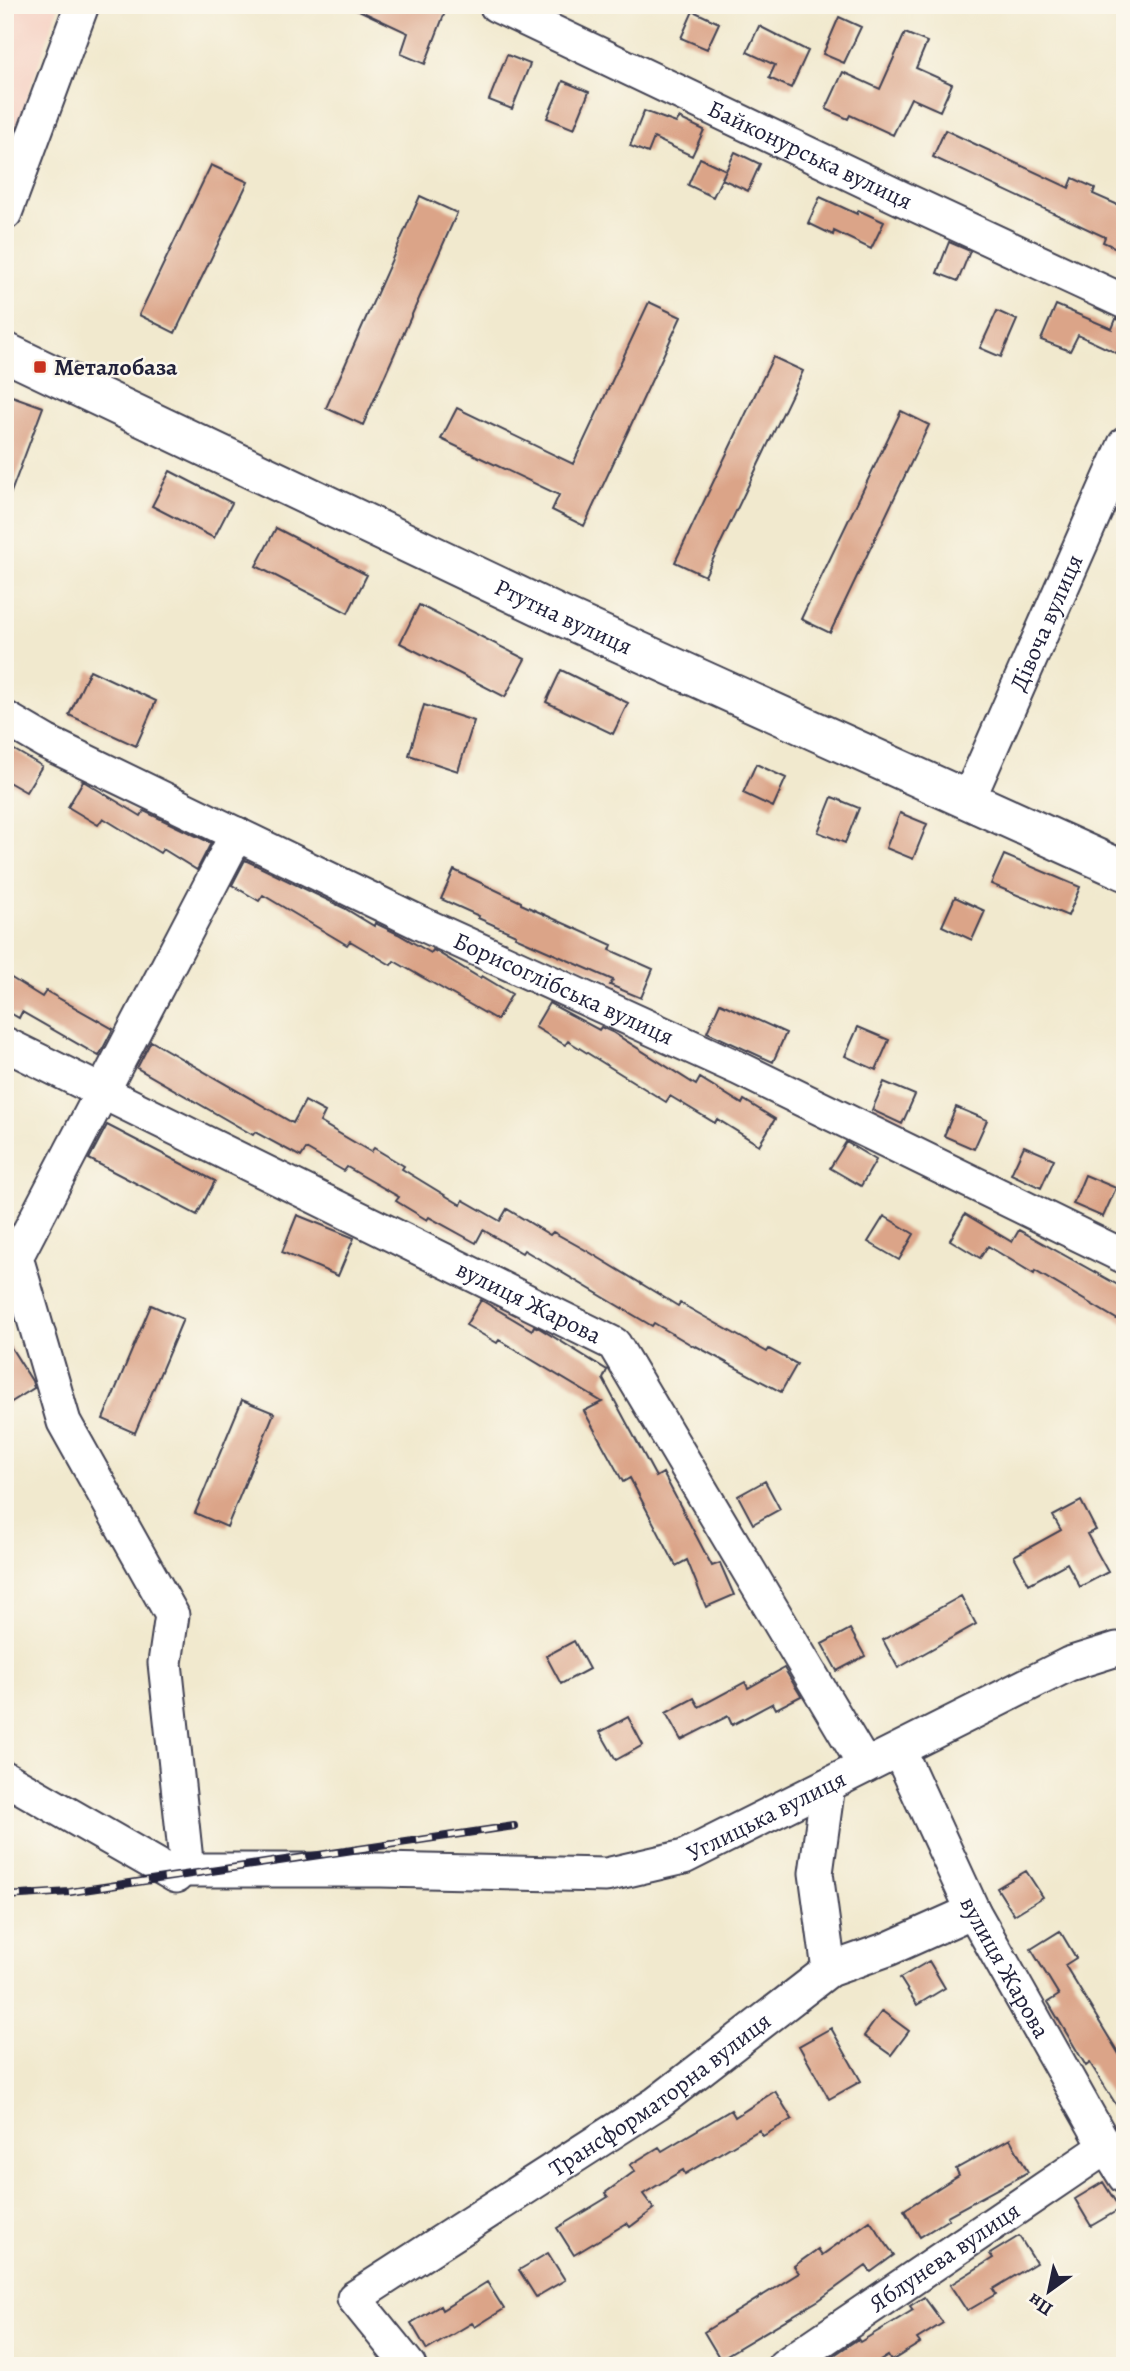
<svg xmlns="http://www.w3.org/2000/svg" width="1130" height="2371" font-family="Alegreya,serif">
<rect width="100%" height="100%" fill="#fbf7ec"/>
<filter id="ink" filterUnits="userSpaceOnUse"><feTurbulence type="fractalNoise" baseFrequency=".0143" numOctaves="2"/><feDisplacementMap in="SourceGraphic" scale="14" xChannelSelector="R" yChannelSelector="G"/><feConvolveMatrix kernelMatrix="1 2 1 2 8 2 1 2 1" color-interpolation-filters="sRGB"/></filter>
<filter id="wash" filterUnits="userSpaceOnUse"><feTurbulence type="fractalNoise" baseFrequency=".00686" numOctaves="4" result="noise"/><feDisplacementMap in="SourceGraphic" scale="28" xChannelSelector="R" yChannelSelector="G"/><feGaussianBlur stdDeviation="1.57" result="paint"/><feColorMatrix in="noise" values="0 0 0 0 0 0 0 0 0 0 0 0 0 0 0 0 0 1.4 0 .05"/><feComposite in="paint" operator="in"/></filter>
<g filter="url(#wash)">
<rect width="100%" height="100%" fill="#f1e9ce"/>
<path fill="#f6d2c4" d="M5,5h54l-54,157z"/>
<g id="blocks">
<path fill="#dba488" d="M348,5h79l18,7 -20,52 -24,-10 7,-21z
M693,11l26,12 -12,26 -26,-11z
M839,17l22,10 -17,36 -21,-9z
M759,26l49,25 -17,37 -22,-10 6,-13 -28,-13z
M905,33l22,9 -11,26 36,16 -12,27 -29,-13 -18,37 -43,-20 -2,4 -22,-10 17,-37 37,17z
M507,55l23,9 -18,45 -23,-9z
M563,81l26,11 -15,37 -27,-11z
M644,111l32,12 3,-5 25,12 -12,26 -38,-18 -6,15 -18,-7z
M945,130l124,58 4,-10 22,10 -2,6 32,14v44l-22,-10 2,-5 -172,-80z
M735,152l25,12 -12,27 -26,-12z
M700,158l26,12 -13,27 -25,-12z
M211,165l37,17 -73,151 -36,-18z
M420,196l37,17 -94,212 -37,-17z
M820,197l37,17 1,-4 26,12 -13,27 -37,-18 -1,4 -25,-12z
M949,242l21,9 -12,30 -21,-8z
M649,302l32,15 -97,209 -32,-16 7,-15 -118,-56 16,-31 116,56z
M1056,305l56,24 4,-10 9,2v36l-47,-22 -8,16 -29,-11z
M997,311l20,9 -16,37 -21,-9z
M773,357l30,14 -98,205 -30,-14z
M12,396l31,11 -36,96 -2,-89z
M901,411l28,14 -99,208 -29,-14z
M170,471l62,32 -18,35 -62,-32z
M276,528l91,47 -19,38 -92,-47z
M419,605l106,54 -20,38 -105,-54z
M90,670l66,31 -20,45 -67,-31z
M561,670l67,33 -15,31 -67,-32z
M424,705l50,16 -16,50 -49,-16z
M11,748l31,18 -16,26 -21,-12v-22z
M756,764l30,14 -13,29 -30,-14z
M83,781l58,35 3,-5 67,32 -14,27 -34,-21 -3,4 -57,-35 -5,7 -30,-18z
M832,797l27,11 -14,35 -27,-11z
M900,813l27,11 -14,35 -27,-11z
M1004,855l76,32 -12,29 -77,-32z
M245,860l99,48 30,18 1,-3 23,11 33,19 2,-3 4,2 43,26 2,-2 30,18 -15,26 -103,-59 -3,4 -41,-24 -3,4 -84,-50 -4,6 -27,-16z
M454,870l67,32v2l91,41 -2,5 43,19 -12,29 -31,-13 3,-5 -98,-43 1,-2 -38,-17 1,-2 -38,-17z
M955,897l30,14 -13,29 -30,-14z
M5,974l37,23 4,-6 67,38 -14,27 -77,-44 -3,6 -14,-8z
M549,1003l50,27 2,-3 11,5 84,53 4,-7 42,26 2,-4 31,19 -16,26 -42,-26 -2,4 -45,-27 -4,6 -98,-61 -3,4 -30,-18z
M720,1003l66,30 -13,29 -66,-30z
M858,1027l31,13 -13,30 -31,-14z
M151,1041l142,82 12,-22 20,11 -5,10 51,30 3,-4 30,18 -2,3 59,36 2,-5 37,21 7,-12 43,26 3,-3 36,20 89,54 2,-3 87,49 2,-3 28,15 -16,28 -85,-46 -1,1 -41,-24 -2,3 -128,-76 -2,3 -39,-23 -7,13 -47,-26 -2,3 -31,-19 3,-4 -52,-30 -3,4 -38,-22 -5,8 -46,-25 -2,3 -116,-67z
M884,1082l31,13 -13,29 -30,-14z
M956,1107l31,13 -13,29 -30,-13z
M107,1125l108,56 -18,34 -108,-56z
M846,1142l30,18 -15,26 -31,-18z
M1024,1146l30,13 -13,29 -30,-14z
M1085,1175l31,13 -13,29 -30,-13z
M965,1214l47,28 7,-12 106,59v35l-90,-53 -1,3 -46,-28 -8,12 -30,-18z
M297,1215l57,23 -16,38 -56,-24z
M884,1216l30,18 -15,26 -31,-18z
M481,1300l51,30 2,-4 5,2 68,42 -4,9 53,98 7,-4 49,93 8,-3 14,32 -28,12 -19,-47 -11,6 -46,-88 -7,4 -39,-71 18,-9 -103,-62 -2,3 -31,-18z
M151,1305l32,14 -48,114 -32,-14z
M5,1338l27,43 2,7 -29,18z
M242,1400l32,13 -47,114 -32,-14z
M765,1481l15,28 -27,15 -15,-28z
M1081,1501l15,29 -9,4 21,38 -28,15 -13,-24 -38,21 -15,-28 47,-26 -8,-14z
M961,1596l15,28 -78,44 -15,-28z
M850,1629l15,27 -28,15 -15,-27z
M574,1641l15,28 -28,15 -15,-28z
M784,1668l17,28 -25,13 -3,-6 -41,22 -4,-9 -47,24 -15,-27 28,-15 5,9 46,-25 3,6z
M628,1717l15,28 -27,15 -16,-28z
M1026,1871l17,26 -29,18 -17,-27z
M1060,1931l16,27 -11,7 60,99v55l-35,-56 -4,3 -38,-64 11,-7 -28,-46z
M929,1961l16,27 -28,17 -17,-27z
M882,2011l27,20 -18,24 -27,-19z
M831,2028l30,53 -32,18 -30,-53z
M775,2091l17,28 -29,17 -4,-6 -74,44 -2,-4 -40,24 11,15 -24,18 -3,-4 -53,32 -17,-27 51,-31 -3,-4 30,-22 -5,-6 29,-18 3,4 69,-41 4,7z
M1010,2139l18,33 -81,44 2,3 -29,18 -16,-27 55,-35 -3,-6z
M1103,2182l17,27 -29,17 -16,-27z
M870,2221l24,34 -23,17 -5,-6 -47,34 -99,59 -16,-27 95,-59 -5,-7 24,-17 4,6z
M1019,2236l17,27 -43,26 3,5 -29,17 -17,-26 43,-27 -3,-4z
M548,2253l17,27 -29,17 -17,-27z
M487,2282l17,27 -29,18 -3,-4 -45,27 -16,-27 29,-17 2,4z
M924,2297l19,26 -26,16 3,4 -29,18 -3,-5 -16,10h-37l-5,-8 28,-19 2,3 53,-32 -3,-4z"/>
</g>
</g>
<g filter="url(#ink)">
<use href="#blocks" fill-opacity="0" stroke="#414051" stroke-width="2"/>
<g fill="none" stroke-linecap="round" stroke-linejoin="round">
<defs>
<g id="minor">
<path id="s1" d="M496,5l407,194 222,103"/>
<path d="M5,213l77,-208"/>
<path id="s2" d="M5,718l41,24 374,181 318,145 387,189"/>
<path id="s3" d="M968,800l157,-356"/>
<path id="s4" d="M237,834l-221,423 48,165 108,193 -7,48 22,207h194l225,5 78,-18 385,-193 48,-15 8,2"/>
<path id="s5" d="M5,1044l609,300 251,422"/>
<path id="s6" d="M899,1750l74,161 133,236 19,30"/>
<path d="M5,1778l171,98"/>
<path d="M828,1785l-12,88 13,97"/>
<path id="s7" d="M409,2366l-55,-68 303,-195 172,-133 59,-21 85,-38"/>
<path id="s8" d="M784,2366l322,-219"/>
</g>
<g id="major">
<path id="s9" d="M5,352l558,265 562,254"/>
</g>
</defs>
<use href="#minor" stroke="#414051" stroke-width="37"/>
<use href="#major" stroke="#414051" stroke-width="42"/>
<use href="#minor" stroke="#fff" stroke-width="33"/>
<use href="#major" stroke="#fff" stroke-width="38"/>
<defs>
<path id="rail" d="M5,1896l65,-4 444,-66"/>
</defs>
<use href="#rail" stroke="#22223b" stroke-width="8"/>
<use href="#rail" stroke="#fbf7ec" stroke-width="5" stroke-dasharray="16" stroke-linecap="butt"/>
</g>
</g>
<rect fill="#c8321e" stroke="#fbf7ec" stroke-width="2.5" x="33" y="360" width="14" height="14" rx="3.5"/>
<g text-anchor="middle" stroke-width="5" stroke-linejoin="round" paint-order="stroke">
<g font-size="24" fill="#22223b" stroke="#fbf7ec">
<text dy="8" stroke="none"><textPath href="#s1" startOffset="348">Байконурська вулиця</textPath></text>
<text dy="8" stroke="none"><textPath href="#s9" startOffset="618">Ртутна вулиця</textPath></text>
<text dy="8" stroke="none"><textPath href="#s3" startOffset="194">Дівоча вулиця</textPath></text>
<text dy="8" stroke="none"><textPath href="#s2" startOffset="621">Борисоглібська вулиця</textPath></text>
<text dy="8" stroke="none"><textPath href="#s5" startOffset="584">вулиця Жарова</textPath></text>
<text dy="8" stroke="none"><textPath href="#s4" startOffset="1718">Углицька вулиця</textPath></text>
<text dy="8" stroke="none"><textPath href="#s6" startOffset="242">вулиця Жарова</textPath></text>
<text dy="8" stroke="none"><textPath href="#s7" startOffset="455">Трансформаторна вулиця</textPath></text>
<text dy="8" stroke="none"><textPath href="#s8" startOffset="194">Яблунева вулиця</textPath></text>
</g>
<g font-size="24" font-weight="bold" fill="#22223b" stroke="#fbf7ec" text-anchor="start">
<text x="54" y="375">Металобаза</text>
</g>
</g>
<rect width="1130" height="2371" fill="none" stroke="#fbf7ec" stroke-width="28"/>
<g transform="translate(1049 2291) rotate(213)" stroke="#fbf7ec" stroke-width="5" paint-order="stroke">
<path d="M0-5L12 26L0 18L-12 26Z" fill="#22223b"/>
<text y="-10" font-size="19" font-weight="bold" text-anchor="middle" fill="#22223b">Пн</text>
</g>
</svg>
